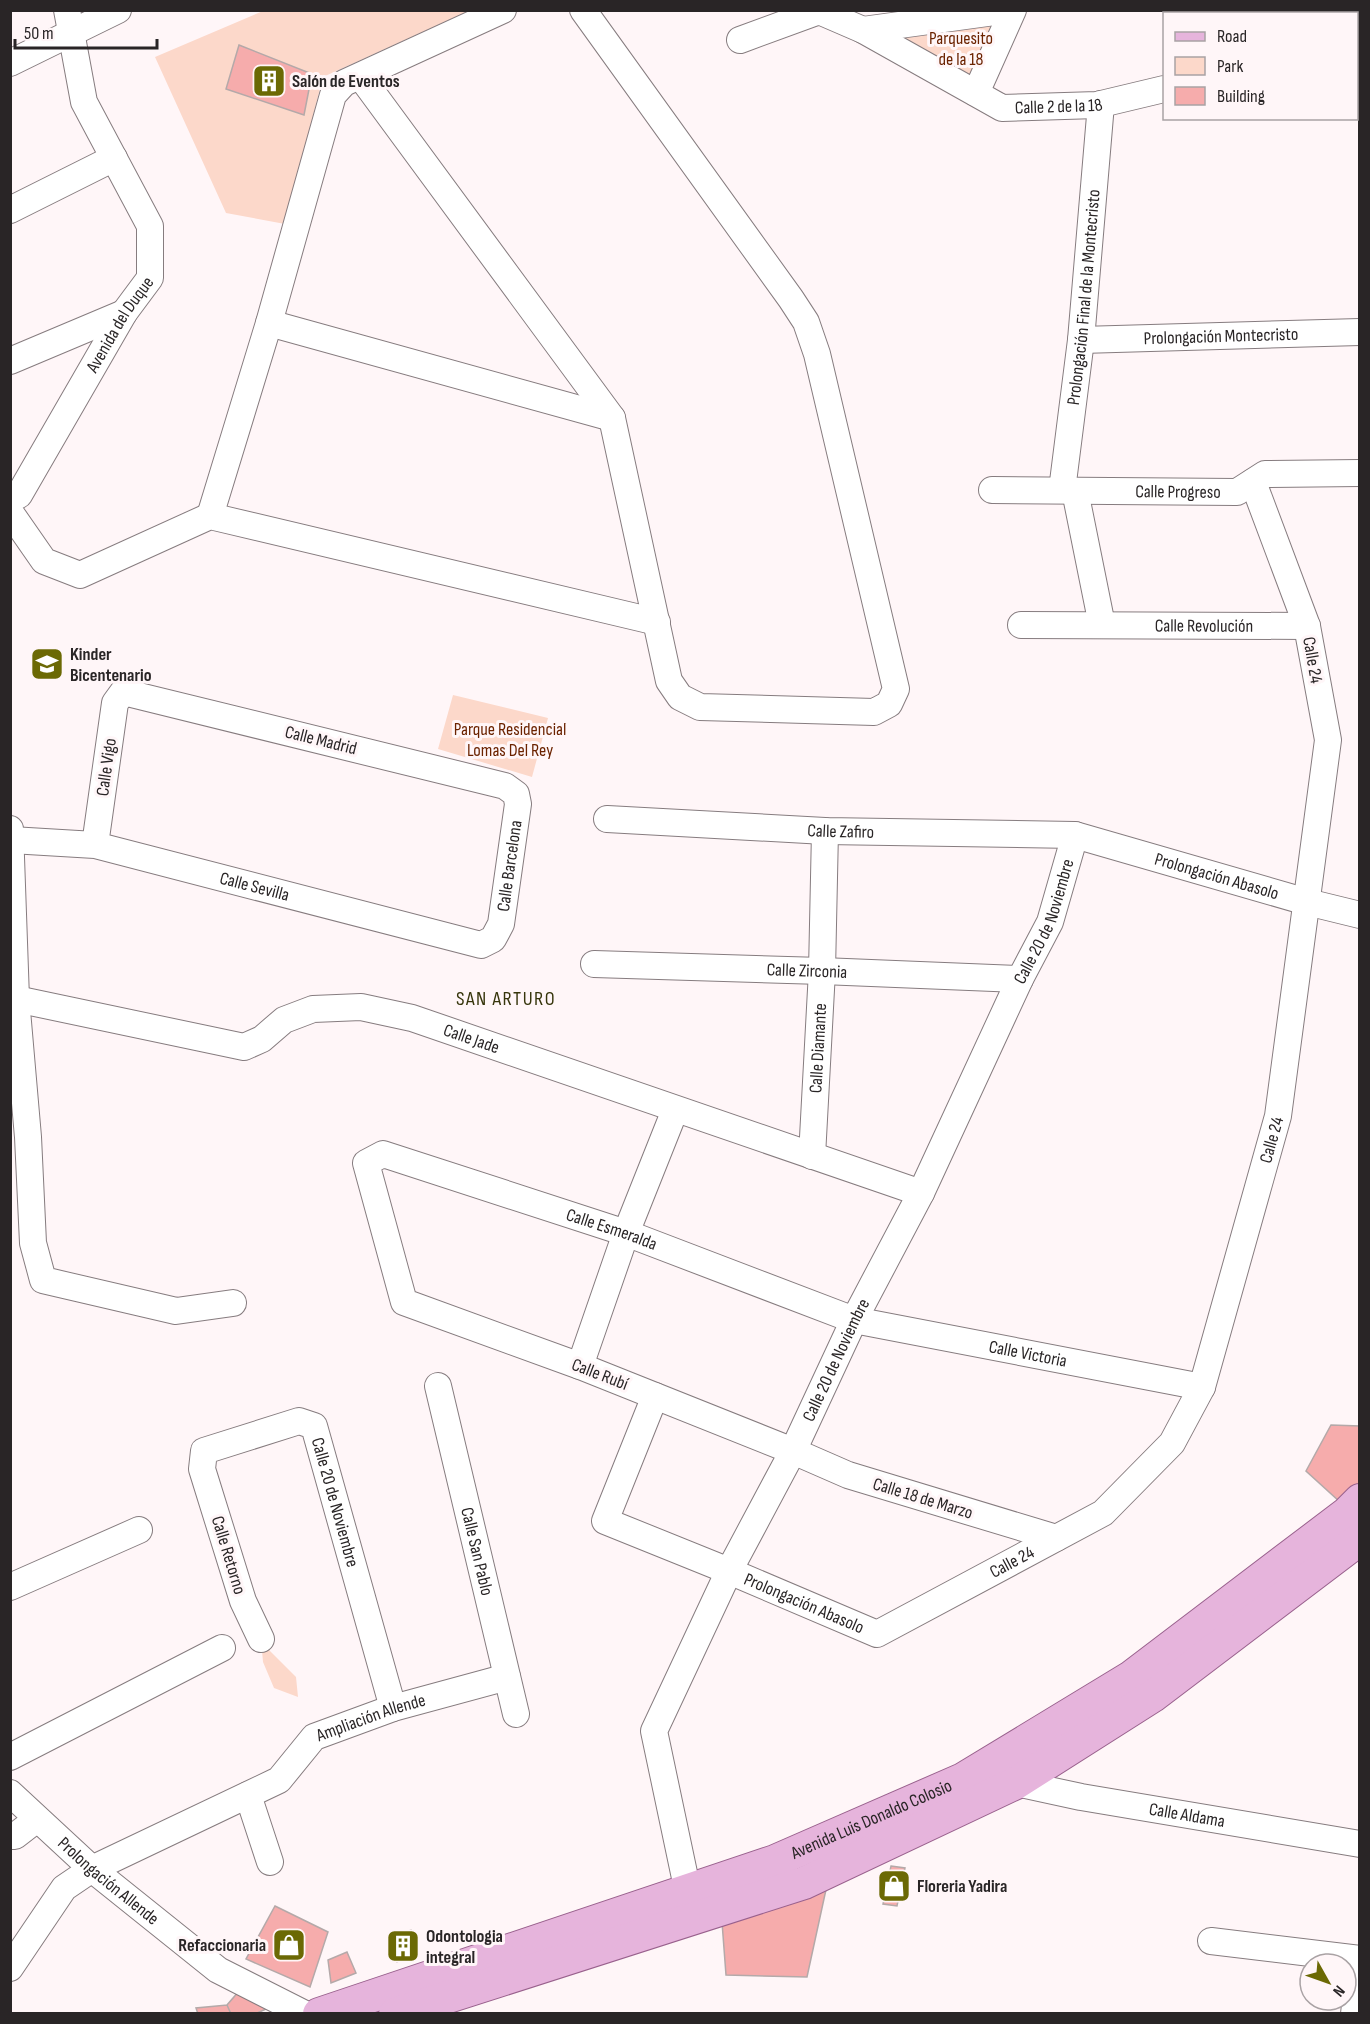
<svg xmlns="http://www.w3.org/2000/svg" width="1370" height="2024" font-family="'Sofia Sans Condensed',sans-serif">
<rect width="100%" height="100%" fill="#fff6f8"/>
<path fill="#fcd8ca" d="M263,11h206l-146,66 -38,147 -59,-11 -71,-156z
M998,23l-28,54 -77,-42z
M453,695l95,23 -16,59 -94,-28z
M261,1639l3,6 32,32 2,20 -24,-9 -11,-26z"/>
<path fill="#f6acac" stroke="#b4a9a9" stroke-width="1.5" d="M239,45l73,29 -8,41 -78,-26z
M1331,1425l29,1v57l-20,19 -34,-31z
M891,1866l14,2 -8,38 -14,-2z
M827,1885l-20,92 -81,-2 -4,-53z
M275,1906l53,26 -18,55 -64,-28z
M411,1930l2,24 -16,8 -6,-24z
M347,1952l9,21 -25,10 -3,-23z
M240,1990l35,15 -20,9h-24l-4,-9z
M227,2005l4,9h-33l-2,-6z"/>
<g fill="none" stroke-linecap="round" stroke-linejoin="round">
<defs>
<g id="minor">
<path d="M863,30l146,-20"/>
<path id="s1" d="M740,40l79,-29 44,19 139,78 95,-3 67,-16"/>
<path d="M1356,44l4,-1"/>
<path d="M10,63l108,-53"/>
<path d="M361,77l251,341 57,263 11,16 20,10 174,5 15,-8 7,-15 -79,-335 -11,-32 -15,-23 -208,-289"/>
<path d="M976,93l37,-83"/>
<path d="M10,210l104,-52"/>
<path d="M269,323l343,95"/>
<path id="s2" d="M1081,340l279,-8"/>
<path d="M10,361l114,-48"/>
<path id="s3" d="M992,490l245,2 28,-18 95,-1"/>
<path id="s4" d="M1062,490l19,-150 20,-236"/>
<path d="M1075,491l27,134"/>
<path id="s5" d="M10,499l9,-4 105,-182 26,-35v-52l-66,-124 -17,-92"/>
<path d="M10,512l34,49 36,14 130,-59 447,106"/>
<path d="M210,516l59,-193 64,-228 11,-12 159,-73"/>
<path id="s6" d="M1021,625l286,1"/>
<path id="s7" d="M607,819l218,12 250,4 232,67 53,13"/>
<path d="M10,829l6,170 12,138 5,106 10,37 133,31 57,-8"/>
<path id="s8" d="M11,840l84,5 386,100 12,-6 8,-15 17,-120 -2,-10 -11,-8 -382,-94 -8,11 -20,142"/>
<path id="s9" d="M594,964l228,7 198,8"/>
<path id="s10" d="M16,999l228,48 18,-8 22,-19 29,-11 48,-2 51,11 509,175"/>
<path id="s11" d="M812,1156l10,-185 3,-140"/>
<path d="M580,1366l46,-133 49,-123"/>
<path id="s12" d="M438,1386l78,328"/>
<path id="s13" d="M655,1396l-50,125 124,50 148,63 226,-121 69,-70 30,-56 76,-271 50,-376 -21,-114 -54,-144"/>
<path id="s14" d="M1056,1538l-208,-63 -55,-24 -213,-85 -176,-64 -38,-139 17,-9 243,79 228,87 348,67"/>
<path d="M10,1587l129,-57"/>
<path id="s15" d="M261,1639l-18,-38 -41,-132 2,-18 95,-30 15,5 79,282"/>
<path d="M10,1757l212,-109"/>
<path id="s16" d="M1016,1783l65,14 279,47"/>
<path id="s17" d="M10,1793l82,76 126,101 87,44"/>
<path d="M248,1795l22,67"/>
<path d="M10,1836h5l22,-17"/>
<path id="s18" d="M688,1892l-34,-161 75,-160 64,-120 61,-131 67,-127 99,-214 30,-57 25,-87"/>
<path d="M1211,1941l149,18"/>
<path id="s19" d="M10,1968l54,-80 28,-19 187,-89 35,-43 79,-29 114,-31"/>
<path d="M1354,2014l6,-54"/>
</g>
<g id="major">
<path id="s20" d="M319,2014l456,-153 188,-82 168,-102 216,-164 13,-13"/>
<path d="M395,2014l409,-131 212,-100 137,-87 207,-157"/>
</g>
</defs>
<use href="#minor" stroke="#867c7f" stroke-width="28"/>
<use href="#major" stroke="#99618d" stroke-width="34"/>
<use href="#minor" stroke="#fff" stroke-width="26"/>
<use href="#major" stroke="#e6b4dc" stroke-width="32"/>
</g>
<defs>
<symbol id="building-square" viewBox="-11 -11 22 22"><rect x="-9" y="-9" width="18" height="18" rx="4" fill="#6b6904" stroke="#fff6f8"/><path d="M-4-6H4V6H1V3H-1V6H-4ZM-2.5-4.3h1.7v1.8h-1.7ZM.8-4.3h1.7v1.8H.8ZM-2.5-1h1.7V.8h-1.7ZM.8-1h1.7V.8H.8Z" fill="#fff"/></symbol>
<symbol id="school-square" viewBox="-11 -11 22 22"><rect x="-9" y="-9" width="18" height="18" rx="4" fill="#6b6904" stroke="#fff6f8"/><path d="M0-5L7-2L0 1L-7-2ZM-4 1L0 2.5L4 1V4Q0 6-4 4Z" fill="#fff"/></symbol>
<symbol id="shop-square" viewBox="-11 -11 22 22"><rect x="-9" y="-9" width="18" height="18" rx="4" fill="#6b6904" stroke="#fff6f8"/><path d="M-5-2.5h2.3a2.7 3.5 0 0 1 5.4 0H5L5.5 6h-11ZM-1.5-2.5h3a1.5 2.3 0 0 0-3 0Z" fill="#fff"/></symbol>
</defs>
<g fill-rule="evenodd">
<use href="#building-square" x="250" y="62" width="38" height="38"/>
<use href="#school-square" x="28" y="645" width="38" height="38"/>
<use href="#shop-square" x="875" y="1867" width="38" height="38"/>
<use href="#shop-square" x="270" y="1926" width="38" height="38"/>
<use href="#building-square" x="384" y="1927" width="38" height="38"/>
</g>
<g text-anchor="middle" stroke-width="6" stroke-linejoin="round" paint-order="stroke">
<g font-size="18" fill="#6b2300" stroke="#fff6f8">
<text x="961" y="44">Parquesito<tspan x="961" dy="21">de la 18</tspan></text>
<text x="510" y="735">Parque Residencial<tspan x="510" dy="21">Lomas Del Rey</tspan></text>
</g>
<g font-size="18" font-weight="bold" fill="#292526" stroke="#fff6f8" text-anchor="start">
<text x="292" y="87">Salón de Eventos</text>
<text x="70" y="660">Kinder<tspan x="70" dy="21">Bicentenario</tspan></text>
<text x="917" y="1892">Floreria Yadira</text>
<text x="426" y="1942">Odontologia<tspan x="426" dy="21">integral</tspan></text>
<text x="266" y="1951" text-anchor="end">Refaccionaria</text>
</g>
<g font-size="18" fill="#292526" stroke="#fff6f8">
<text dy="6" stroke="none"><textPath href="#s1" startOffset="348">Calle 2 de la 18</textPath></text>
<text dy="6" stroke="none"><textPath href="#s4" startOffset="194">Prolongación Final de la Montecristo</textPath></text>
<text dy="6" stroke="none"><textPath href="#s5" startOffset="208">Avenida del Duque</textPath></text>
<text dy="6" stroke="none"><textPath href="#s2" startOffset="140">Prolongación Montecristo</textPath></text>
<text dy="6" stroke="none"><textPath href="#s3" startOffset="186">Calle Progreso</textPath></text>
<text dy="6" stroke="none"><textPath href="#s6" startOffset="183">Calle Revolución</textPath></text>
<text transform="translate(1313 660) rotate(80)" y="6">Calle 24</text>
<text transform="translate(321 740) rotate(14)" y="6">Calle Madrid</text>
<text transform="translate(106 767) rotate(-82)" y="6">Calle Vigo</text>
<text dy="6" stroke="none"><textPath href="#s7" startOffset="234">Calle Zafiro</textPath></text>
<text dy="6" stroke="none"><textPath href="#s8" startOffset="572">Calle Barcelona</textPath></text>
<text dy="6" stroke="none"><textPath href="#s7" startOffset="616">Prolongación Abasolo</textPath></text>
<text dy="6" stroke="none"><textPath href="#s8" startOffset="249">Calle Sevilla</textPath></text>
<text dy="6" stroke="none"><textPath href="#s18" startOffset="1064">Calle 20 de Noviembre</textPath></text>
<text dy="6" stroke="none"><textPath href="#s9" startOffset="213">Calle Zirconia</textPath></text>
<text dy="6" stroke="none"><textPath href="#s10" startOffset="476">Calle Jade</textPath></text>
<text dy="6" stroke="none"><textPath href="#s11" startOffset="108">Calle Diamante</textPath></text>
<text dy="6" stroke="none"><textPath href="#s13" startOffset="1104">Calle 24</textPath></text>
<text dy="6" stroke="none"><textPath href="#s14" startOffset="1098">Calle Esmeralda</textPath></text>
<text dy="6" stroke="none"><textPath href="#s14" startOffset="1534">Calle Victoria</textPath></text>
<text dy="6" stroke="none"><textPath href="#s18" startOffset="578">Calle 20 de Noviembre</textPath></text>
<text transform="translate(600 1374) rotate(21)" y="6">Calle Rubí</text>
<text transform="translate(923 1498) rotate(17)" y="6">Calle 18 de Marzo</text>
<text dy="6" stroke="none"><textPath href="#s15" startOffset="393">Calle 20 de Noviembre</textPath></text>
<text dy="6" stroke="none"><textPath href="#s12" startOffset="170">Calle San Pablo</textPath></text>
<text transform="translate(229 1555) rotate(73)" y="6">Calle Retorno</text>
<text dy="6" stroke="none"><textPath href="#s13" startOffset="582">Calle 24</textPath></text>
<text dy="6" stroke="none"><textPath href="#s13" startOffset="350">Prolongación Abasolo</textPath></text>
<text dy="6" stroke="none"><textPath href="#s19" startOffset="453">Ampliación Allende</textPath></text>
<text dy="6" stroke="none"><textPath href="#s16" startOffset="174">Calle Aldama</textPath></text>
<text dy="6" stroke="none"><textPath href="#s20" startOffset="586">Avenida Luis Donaldo Colosio</textPath></text>
<text dy="6" stroke="none"><textPath href="#s17" startOffset="132">Prolongación Allende</textPath></text>
</g>
<g font-size="20" letter-spacing="1.5" fill="#36350b" stroke="#fff6f8">
<text x="506" y="1005">SAN ARTURO</text>
</g>
</g>
<rect width="1370" height="2024" fill="none" stroke="#292526" stroke-width="24"/>
<rect x="1163" y="12" width="195" height="108" fill="#fff6f8" stroke="#a9a2a4" stroke-width="1.5"/>
<rect x="1175" y="32" width="30" height="9" fill="#e6b4dc" stroke="#a9a2a4" stroke-width="1.5"/>
<text x="1217" y="42" font-size="18" fill="#292526">Road</text>
<rect x="1175" y="57" width="30" height="18" fill="#fcd8ca" stroke="#a9a2a4" stroke-width="1.5"/>
<text x="1217" y="72" font-size="18" fill="#292526">Park</text>
<rect x="1175" y="87" width="30" height="18" fill="#f6acac" stroke="#a9a2a4" stroke-width="1.5"/>
<text x="1217" y="102" font-size="18" fill="#292526">Building</text>
<g transform="translate(1328 1982) rotate(130)"><circle r="28" fill="#fff6f8" stroke="#a9a2a4" stroke-width="1.5"/>
<path d="M0-4.5L10 22L0 15L-10 22Z" fill="#6b6904"/>
<text y="-9" font-size="16" font-weight="bold" text-anchor="middle" fill="#292526">N</text>
</g>
<path d="M15 39v9h142v-9" fill="none" stroke="#292526" stroke-width="3"/>
<text x="24" y="39" font-size="18" fill="#292526" stroke="#fff6f8" stroke-width="4.5" paint-order="stroke">50 m</text>
</svg>
